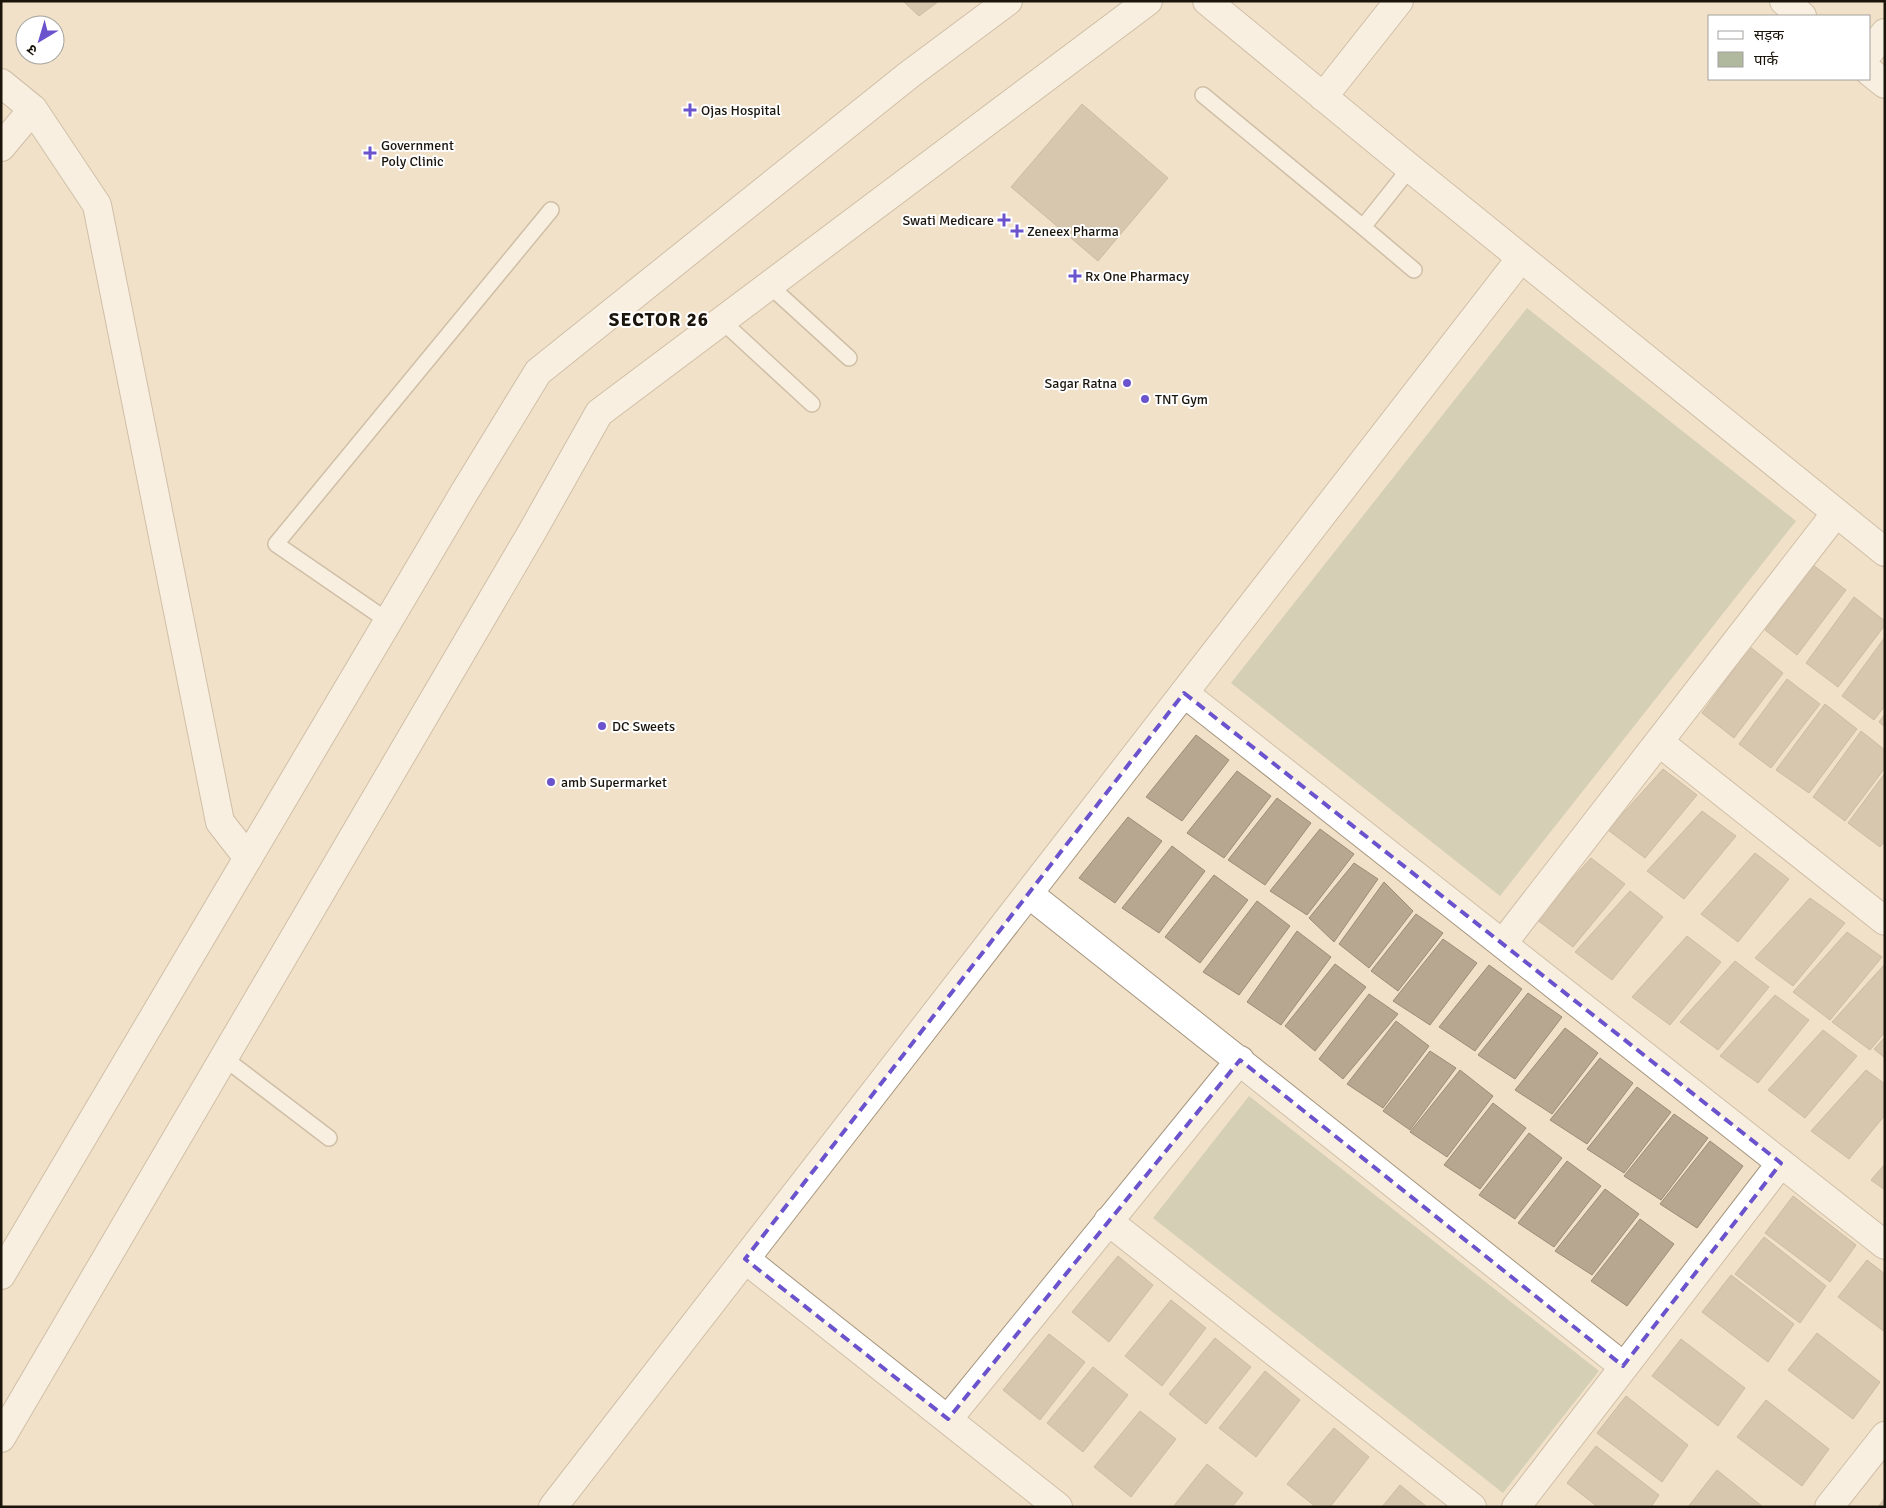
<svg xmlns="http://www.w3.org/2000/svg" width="1886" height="1508" font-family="Signika,'Noto Sans Devanagari',sans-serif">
<rect width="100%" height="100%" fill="#f2e1c9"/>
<path fill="#b0b89e" d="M1527,308l269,213 -296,375 -269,-213z
M1249,1096l350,275 -96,122 -350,-275z"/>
<path fill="#b7a690" stroke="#9d8d77" d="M903,1h36l-20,15z
M1082,104l86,74 -70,83 -87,-74z
M1813,565l33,25 -49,65 -32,-25z
M1854,597l31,24v4l-47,62 -32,-24z
M1885,637v69l-11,14 -32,-24z
M1750,647l33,26 -49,65 -32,-25z
M1787,679l33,25 -49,64 -32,-24z
M1825,704l32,25 -48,64 -33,-23z
M1885,714v13l-6,-5z
M1861,731l24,19v18l-40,53 -32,-24z
M1196,735l33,25 -47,61 -36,-24z
M1663,769l34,26 -52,63 -37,-28z
M1237,771l34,25 -47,62 -37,-25z
M1885,773v68l-5,6 -32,-24z
M1277,798l34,25 -46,62 -37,-25z
M1702,811l34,25 -52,63 -37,-28z
M1128,817l34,24 -47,62 -36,-25z
M1320,829l34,25 -47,61 -37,-24z
M1172,846l33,25 -46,62 -37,-25z
M1755,853l34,26 -51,63 -37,-28z
M1591,858l34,26 -52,63 -37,-28z
M1354,863l24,16 -44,63 -25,-24z
M1214,875l34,25 -48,63 -35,-26z
M1384,882l29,29 -44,57 -30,-24z
M1630,891l33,26 -51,63 -37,-28z
M1810,898l35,25 -52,63 -38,-28z
M1257,901l33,25 -51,69 -36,-23z
M1416,914l27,19 -45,58 -27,-20z
M1297,931l34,26 -50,68 -34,-23z
M1847,932l35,25 -52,63 -37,-28z
M1687,936l34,26 -51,63 -38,-28z
M1443,939l34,24 -47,62 -37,-24z
M1735,961l34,26 -51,63 -38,-28z
M1335,964l31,23 -51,64 -30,-25z
M1885,964v68l-15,18 -38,-28z
M1489,965l33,24 -47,62 -36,-24z
M1528,993l34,24 -47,62 -37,-24z
M1369,994l29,20 -55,65 -24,-20z
M1775,995l34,25 -51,63 -38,-27z
M1396,1021l33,25 -46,62 -36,-24z
M1565,1028l33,25 -46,61 -37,-24z
M1823,1030l34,26 -52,62 -37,-28z
M1885,1037v21l-11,-9z
M1430,1051l26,17 -46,62 -27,-19z
M1600,1058l33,25 -46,61 -37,-24z
M1460,1070l33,26 -46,61 -37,-25z
M1866,1070l19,14v31l-36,44 -38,-28z
M1637,1087l34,25 -47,61 -37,-24z
M1493,1103l33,25 -46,61 -36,-24z
M1674,1114l34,24 -47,62 -37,-24z
M1529,1133l33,25 -47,61 -36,-24z
M1710,1141l33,25 -46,62 -37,-24z
M1567,1161l34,25 -47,61 -36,-24z
M1885,1164v26l-14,-10z
M1605,1189l34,25 -47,61 -37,-24z
M1793,1196l63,49 -26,37 -65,-49z
M1640,1219l34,25 -47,62 -36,-25z
M1764,1237l62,49 -26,37 -65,-49z
M1118,1256l35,29 -44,57 -37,-30z
M1867,1260l18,14v58l-47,-35z
M1731,1275l63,49 -26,38 -66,-50z
M1171,1300l35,28 -44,58 -37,-30z
M1817,1333l63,49 -27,37 -65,-49z
M1049,1334l36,28 -45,58 -37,-30z
M1215,1338l36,29 -45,57 -37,-30z
M1681,1339l64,49 -27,38 -66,-50z
M1093,1367l35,28 -45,57 -36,-29z
M1265,1371l35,29 -44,57 -37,-29z
M1626,1396l62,49 -26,37 -65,-49z
M1766,1400l63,49 -27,37 -65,-49z
M1140,1411l36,28 -45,58 -37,-30z
M1334,1428l35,29 -39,50h-14l-29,-23z
M1596,1446l63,49 -8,12h-53l-31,-24z
M1207,1464l36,29 -11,14h-59z
M1717,1470l46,37h-75z
M1400,1485l27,22h-45z
M1885,1498v9h-7z"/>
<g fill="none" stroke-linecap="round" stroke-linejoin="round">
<defs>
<path id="lane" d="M1203,95l160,132 47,-59
M1363,227l51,43
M770,286l79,72
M722,321l90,83
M388,621l-112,-77 275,-334
M224,1058l105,80"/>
<path id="street" d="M1207,1l203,167 475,384
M1784,1l18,15
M1870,51l15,-18
M1870,72l15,12
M1,83l32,26 64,96 123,617 28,36
M1323,97l76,-96
M1,147l32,-38
M1184,693l701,552
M1659,742l226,179
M1029,894l594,472
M1503,943l333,-430
M1108,1221l364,286
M745,1259l313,248
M948,1419l292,-359
M553,1507l968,-1249
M1516,1507l265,-344
M1829,1507l56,-71"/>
<path id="secondary" d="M1,1275l463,-782 74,-121 372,-298 98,-73
M1,1438l531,-906 67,-119 549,-412"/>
</defs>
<use href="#lane" stroke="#a5957e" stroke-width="18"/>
<use href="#street" stroke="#a5957e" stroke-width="30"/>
<use href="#secondary" stroke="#a5957e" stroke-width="30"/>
<use href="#lane" stroke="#fff" stroke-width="15"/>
<use href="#street" stroke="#fff" stroke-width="28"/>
<use href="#secondary" stroke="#fff" stroke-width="28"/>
</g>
<path d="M0 0H1886V1508H0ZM1184,693l597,470 -158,203 -383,-306 -292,359 -203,-160z" fill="#f2e1c9" fill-opacity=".55" fill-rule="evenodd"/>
<path fill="none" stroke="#6b53cd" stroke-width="4" stroke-dasharray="10 6" stroke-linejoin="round" d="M1184,693l597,470 -158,203 -383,-306 -292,359 -203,-160z"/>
<g fill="#6b53cd" stroke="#fff" stroke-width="2">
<path d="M687.5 102.5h5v5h5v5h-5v5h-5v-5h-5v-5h5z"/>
<path d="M367.5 145.5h5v5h5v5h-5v5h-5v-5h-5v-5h5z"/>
<path d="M1001.5 212.5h5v5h5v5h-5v5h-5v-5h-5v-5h5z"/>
<path d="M1014.5 223.5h5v5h5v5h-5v5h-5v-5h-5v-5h5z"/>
<path d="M1072.5 268.5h5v5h5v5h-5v5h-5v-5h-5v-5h5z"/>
<circle cx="1127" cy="383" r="5"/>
<circle cx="1145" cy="399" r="5"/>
<circle cx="602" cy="726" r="5"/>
<circle cx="551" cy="782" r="5"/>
</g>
<g text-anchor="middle" stroke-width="4" stroke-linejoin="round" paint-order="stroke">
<g font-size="14" fill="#1a140b" stroke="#fff" text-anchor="start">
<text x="701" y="115">Ojas Hospital</text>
<text x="381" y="150">Government<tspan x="381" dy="16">Poly Clinic</tspan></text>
<text x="994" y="225" text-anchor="end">Swati Medicare</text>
<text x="1027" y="236">Zeneex Pharma</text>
<text x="1085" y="281">Rx One Pharmacy</text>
<text x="1117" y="388" text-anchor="end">Sagar Ratna</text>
<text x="1155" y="404">TNT Gym</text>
<text x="612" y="731">DC Sweets</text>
<text x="561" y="787">amb Supermarket</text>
</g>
<g font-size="19" font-weight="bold" letter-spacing="1" fill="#1a140b" stroke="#fff">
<text x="659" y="326">SECTOR 26</text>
</g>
</g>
<rect width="1886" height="1508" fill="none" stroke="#1a140b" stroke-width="5"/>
<rect x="1708" y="15" width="162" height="65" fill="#ffffff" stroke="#a3a19d"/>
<rect x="1718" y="31" width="25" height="8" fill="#ffffff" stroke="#a3a19d"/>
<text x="1754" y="40" font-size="15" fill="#1a140b">सड़क</text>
<rect x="1718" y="52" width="25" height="15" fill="#b0b89e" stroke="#a3a19d"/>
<text x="1754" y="65" font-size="15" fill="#1a140b">पार्क</text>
<g transform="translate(40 40) rotate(218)"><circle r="24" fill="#ffffff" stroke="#a3a19d"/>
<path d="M0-4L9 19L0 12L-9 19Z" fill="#6b53cd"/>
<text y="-8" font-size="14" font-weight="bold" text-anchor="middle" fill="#1a140b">उ</text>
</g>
</svg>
